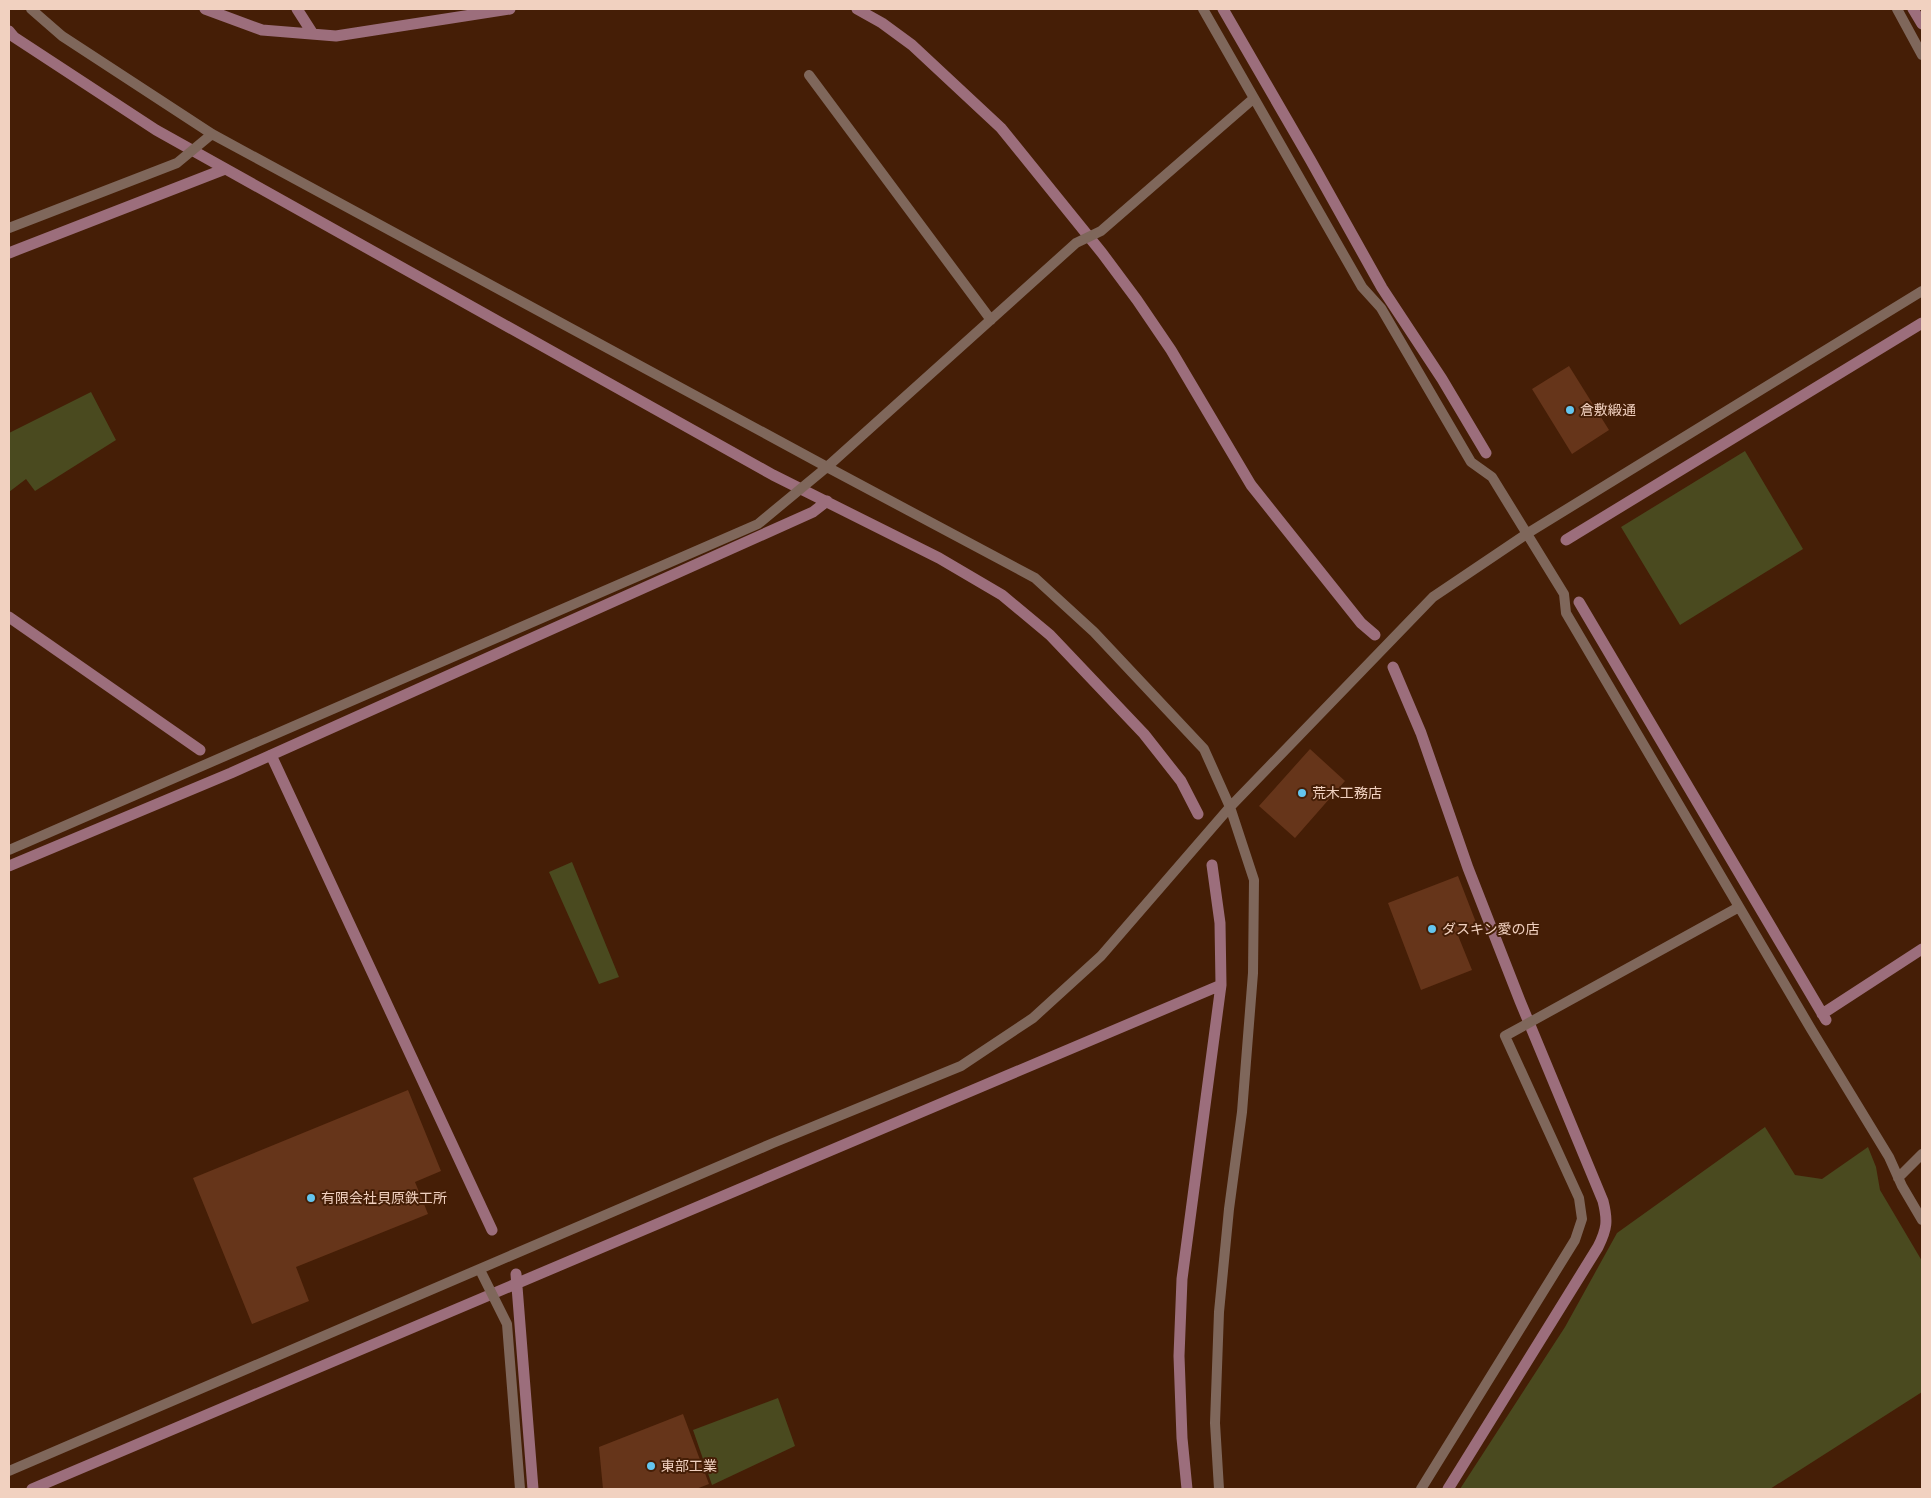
<svg xmlns="http://www.w3.org/2000/svg" width="1931" height="1498" font-family="Rubik,'Noto Sans JP',sans-serif">
<rect width="100%" height="100%" fill="#451e06"/>
<path fill="#4a4a1f" d="M91,392l25,48 -81,51 -9,-12 -17,13v-59z
M1745,451l58,98 -123,76 -59,-98z
M572,862l47,115 -20,7 -50,-112z
M1765,1127l30,48 27,4 46,-32 8,20 4,23 42,71v131l-152,97h-310l105,-162 52,-94z
M778,1398l17,48 -83,39 -19,-55z"/>
<g fill="none" stroke-linecap="round" stroke-linejoin="round">
<path stroke="#9c6e7c" stroke-width="11" d="M205,9l57,21 74,6 174,-27
M297,9l16,25
M857,9l25,14 30,22 89,83 101,125 35,47 34,50 80,135 110,138 14,12
M1223,9l88,152 71,127 60,91 44,74
M1913,9l9,15
M9,31l5,6 142,93 617,345 166,83 63,37 48,40 94,99 37,47 17,33
M9,253l216,-84
M1566,540l356,-217
M1579,602l247,418
M9,617l191,133
M1393,667l28,66 47,135 52,133 83,200c5,20 4,28 -5,46l-150,242
M271,755l221,475
M9,866l222,-93 582,-261 14,-11
M1822,1014l100,-65
M516,1274l17,215
M32,1489l1189,-504
M1187,1489l-5,-51 -3,-82 3,-77 39,-294 -1,-62 -8,-58"/>
</g>
<path fill="#66351a" d="M1569,366l40,64 -37,24 -40,-65z
M1310,749l35,32 -50,57 -36,-32z
M1458,876l19,49 -20,8 15,37 -51,20 -33,-87z
M408,1090l33,81 -26,11 13,32 -132,53 13,34 -57,23 -59,-146z
M683,1414l26,70 -13,5h-93l-4,-42z"/>
<g fill="none" stroke-linecap="round" stroke-linejoin="round">
<path stroke="#7f675b" stroke-width="10" d="M31,9l31,27 150,98 615,333 208,111 59,54 110,117 26,58 24,73 -1,93 -11,139 -13,97 -10,103 -4,111 4,66
M1203,9l159,278 19,21 90,154 21,15 72,117 2,19 245,416 78,128 13,29 20,34
M1897,9l25,46
M809,75l182,245
M9,228l168,-65 35,-29
M9,850l749,-326 69,-57 249,-224 25,-12 152,-132
M1898,1178l24,-24
M480,1270l27,54 13,165
M9,1471l764,-328 188,-77 72,-48 68,-62 129,-149 203,-210 95,-64 394,-242
M1421,1489l154,-249 7,-21 -3,-21 -74,-162 234,-129"/>
</g>
<g fill="#64c5ee" stroke="#451e06" stroke-width="2">
<circle cx="1570" cy="410" r="5"/>
<circle cx="1302" cy="793" r="5"/>
<circle cx="1432" cy="929" r="5"/>
<circle cx="311" cy="1198" r="5"/>
<circle cx="651" cy="1466" r="5"/>
</g>
<g text-anchor="middle" stroke-width="4" stroke-linejoin="round" paint-order="stroke">
<g font-size="14" fill="#f1d1c0" stroke="#451e06" text-anchor="start">
<text x="1580" y="415">倉敷緞通</text>
<text x="1312" y="798">荒木工務店</text>
<text x="1442" y="934">ダスキン愛の店</text>
<text x="321" y="1203">有限会社貝原鉄工所</text>
<text x="661" y="1471">東部工業</text>
</g>
</g>
<rect width="1931" height="1498" fill="none" stroke="#f1d1c0" stroke-width="20"/>
</svg>
